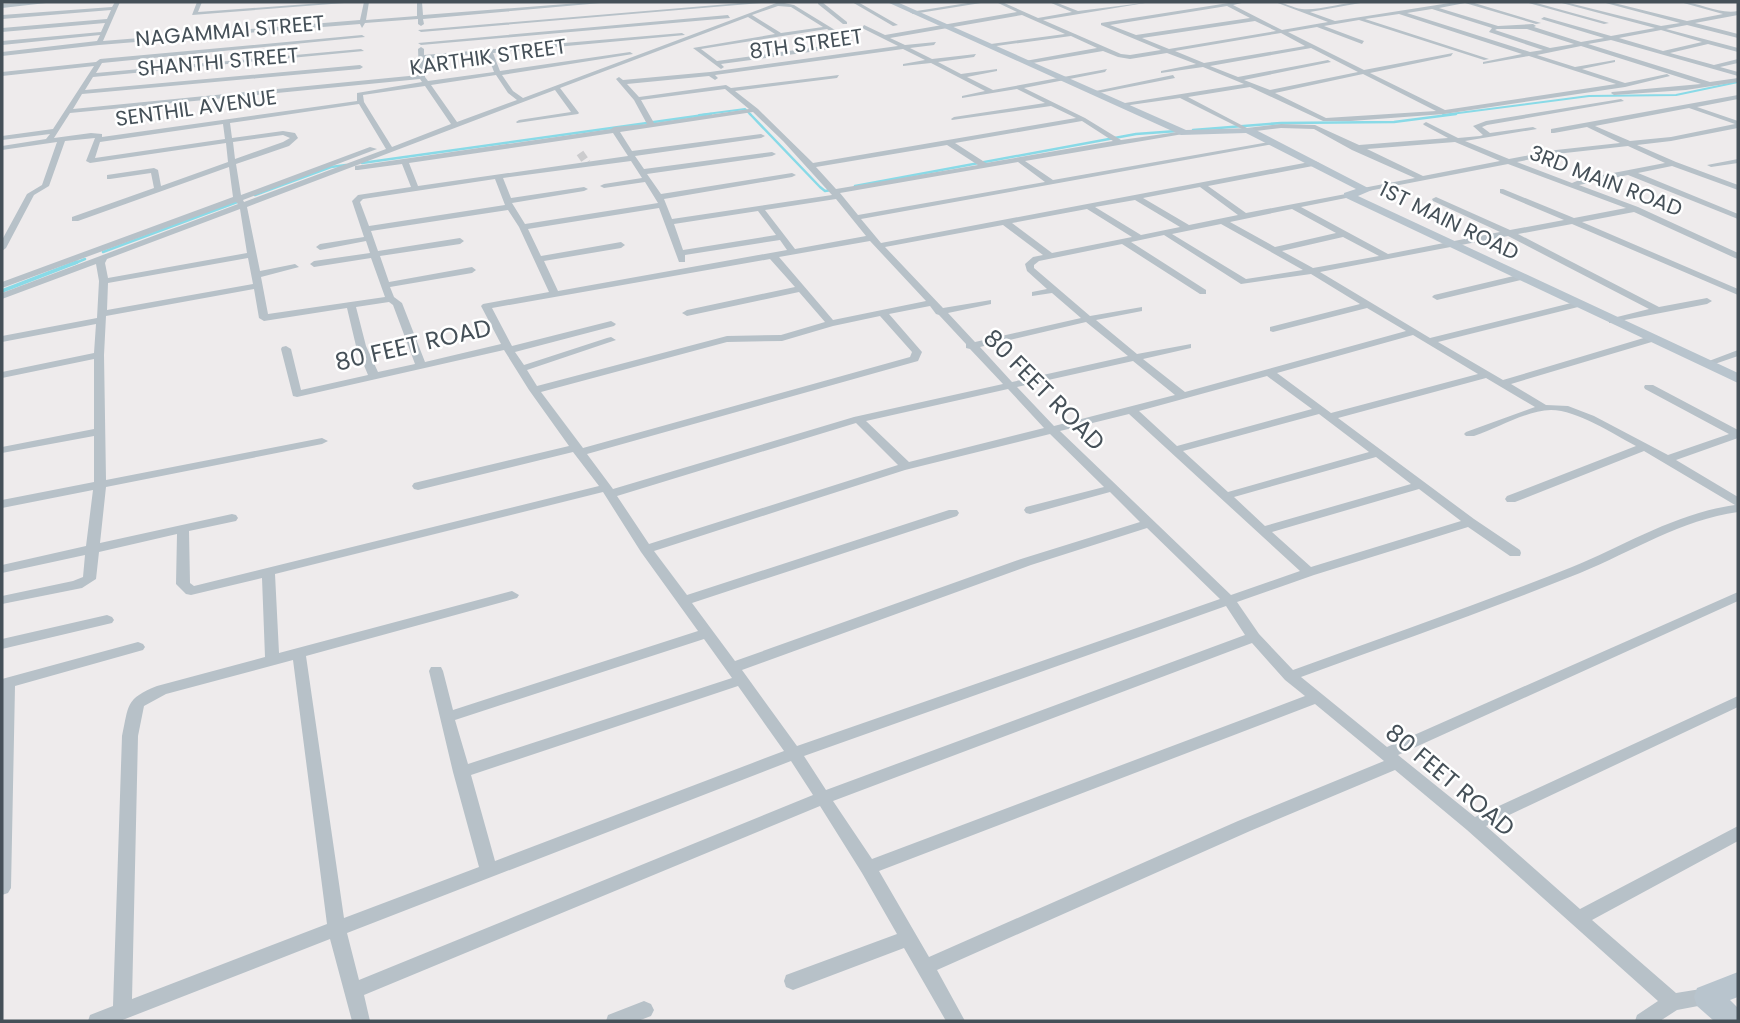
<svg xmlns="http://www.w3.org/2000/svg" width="1740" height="1023" font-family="Poppins,sans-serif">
<rect width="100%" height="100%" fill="#eeebec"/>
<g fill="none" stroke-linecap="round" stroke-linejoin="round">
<path stroke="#89dae7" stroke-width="2" d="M699,115l46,-6 6,6
M1443,115l146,-19 87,-1 62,-13"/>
<path stroke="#89dae7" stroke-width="2.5" d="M750,114l70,73 5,4 7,-1
M1193,130l88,-7 113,-1 62,-8
M362,163l349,-49
M855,186l281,-52 41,-3
M255,195l76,-28 15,-2
M103,252l137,-51
M73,264l12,-5"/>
<path stroke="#89dae7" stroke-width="3.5" d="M2,291l75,-29"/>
<path stroke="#ccccce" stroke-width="8" stroke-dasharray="8 3.5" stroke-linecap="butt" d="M580,153l7,10"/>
<path fill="#b7c1c8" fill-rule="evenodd" d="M35,2h20l-53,6v-4z
M115,2h5l-17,39 257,-21 4,-18h5l-3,18 51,-4v-14h5l1,13 169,-13h20l-189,17 1,5 -3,2 -3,-2v-5l-53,4 -3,5 -2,-4 -261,21 -97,11v-4l95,-11 3,-6 -98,10v-4l99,-9 4,-9 -103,9v-4l105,-9 4,-9 -109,9v-4l110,-8z
M197,2h5l-4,10 138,-10h21l-165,13z
M753,2h20l-352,30 -3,-2z
M779,2l15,3 59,36 -29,9 -103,14 3,3 -3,2 -28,-21 82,-14 -27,-17 -188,71 19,25 -1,1 -61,9 -1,-1 3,-2 52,-8 -16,-22 -308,117 13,64 35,-7 4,3 -38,10 7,37 117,-17 -14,-39 -57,9 -4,-3 4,-3 56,-8 -4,-12 -46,9 -4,-3 4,-3 44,-7 -12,-36 6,-6 53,-8 -9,-23 -44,6h-3v-4l256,-37 3,-2 33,-3 -13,-24 -18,-21 3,-2 4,3 87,-8 188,-26 -36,-18 2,-3 21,10 132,-23 -21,-10h6l36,16 34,-6 -23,-10h6l23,9 73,-9 -108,18 78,34 9,1 31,-5 -60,-25v-2l134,-21h11l-13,3 49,25 46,-8 -53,-20c10,0 17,6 27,7 16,2 44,-8 64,-7l-56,10 25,9 121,-19h15l70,21 -5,1 -71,-21 -26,5 59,18 35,-2 3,2 -2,1 47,15 23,-4 -63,-19 3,-2 67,19 44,-8 -97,-26h7l96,24 19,-3 -78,-21h8l77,19 36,-7 -43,-12c20,0 40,13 58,9v4l-43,8 43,11v4l-51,-13 -21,4 72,19v4l-30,-8 -38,9 44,12 24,-6v4l-18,4 18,5v4l-127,-36 -23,4 122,38 28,-4v4l-52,8 -72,5 -3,-2 1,-1 89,-8 -120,-38 -44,9 38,12 40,-7v2l-33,7 43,14 42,-9 3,2 -45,11 -181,27 -93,7h-28l-73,-34 -62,10 59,31 34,-4 34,1 44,20 89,-7 -24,-13 -1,-1 3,-2 32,16 22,-2 3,-1 -10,-9 13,-5 135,-22 3,2 -137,24 -5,2 8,6 43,-6 4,2 -72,12 44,18 47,-9 64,-7 -33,-16 -33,6h-3v-4l187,-34v4l-41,8 41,14v7l-67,13 -34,4 39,17 62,23v5l-66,-24 -34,7 100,41v5l-110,-44 -49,10 59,22 100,46v6l-3,-1 -101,-46 -52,10 156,67v6l-166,-71 -54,10 141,73 48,-9 5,3 -5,3 -98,19v-4l40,-10 -141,-73 -188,36 110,66 149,-37 3,1v4l-144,36 65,38 144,-43h8v4l-144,43 35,21 22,1 26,10 74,39 61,-21 -84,-45 -1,-2 1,-2h8l85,45v8l-62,22 62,37v15c-57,8 -105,39 -158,61 -92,37 -186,70 -279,104l86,70 351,-155v9l-340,154 77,62 263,-121v11l-252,119 94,83 158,-83v15l-146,79 84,73 31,-5 7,3 2,6 -2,6 -37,7 -17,11h-25l2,-6 21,-14 -191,-171 -72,-60 -145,61 -313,139 28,51h-19l-42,-73 -111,42 -7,-3 -2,-6 2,-6 111,-41 -35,-61 -42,-67 -456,189 6,26h-18l-22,-82 -210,82h-32l2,-6 23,-9 9,-270c7,-31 3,-37 35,-50l108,-29 -3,-79 -71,17 -5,-1 -10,-10 1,-50 -78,18 -3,27 -14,9 -80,16v-8l71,-15 10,-4 2,-22 -83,18v-8l84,-19 7,-56 -91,18v-8l92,-18v-46l-92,17v-6l92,-18v-70l-92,19v-6l92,-19 2,-29 -94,18v-6l95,-18 2,-37 -3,-17 -94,35v-6l236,-89 -2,-2 -234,86v-6l231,-85 -4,-30 -151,54h-6v-4l82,-29 -3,-15 -41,6h-3v-4l47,-7 4,2 3,16 67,-24 -2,-19 -136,20 -4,-2 9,-23 -30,3 -16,45 -15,9 -28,53 -4,3v-11l25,-46 15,-9 15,-43 -55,8v-4l44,-7 4,-5 -48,6v-4l51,-7 41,-63 -92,10v-4l94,-10 4,-3 262,-24 3,2 -263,26 -6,10 265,-24 3,2 -271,26 -8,13 275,-25 3,2 -3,2 -278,25 -9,15 346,-34 -1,-26 3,-2 3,2v6l258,-22 3,2 -192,18 7,18 130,-19 3,2 -131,21 11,16 10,7zM778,6l13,1 32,20 -42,6 -29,-18zM1227,6l23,12 -114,17 -26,-10zM1432,9l60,19 -3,4 54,18 -13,2 -123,-39zM1399,14l123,40 -39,8v2l46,-8 87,28 -171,26 -75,-37 81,-17 2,-3 -89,17 -76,-38 29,-5 45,17 2,-3 -40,-15 35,-6 125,40 5,-1 -124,-40zM1022,15l43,19 -74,10 -2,3 82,-11 26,12 -72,13 2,3 76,-13 15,6 12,2 37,-6 29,11 -35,7v2l42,-6 41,17 -119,19 -2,1v2l57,-8 68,34 33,-4 33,1 38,21 63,28 -52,10v4l145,-28 118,44 -52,10 -71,-29h-3v4l64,27 -54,10 -74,-33 -4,2 1,2 67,31 -112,22 -87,-47 50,-10v-4l-105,20 -38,-27 110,-21 1,-2 -4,-2 -434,82 -20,-24 418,-76 -4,-2 -222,39 -28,-19 164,-28 -4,-2 -64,9 -36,-22 -61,-30 81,-16 2,-3 -114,21 -26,-13 30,-6v-2l-36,5 -23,-12 36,-5 2,-3 -44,5 -22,-11 24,-3 2,-3 -31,3 -15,-7zM1255,21l21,10 -107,18 -27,-11zM827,29l18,12 -21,5 -107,15 -16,-12zM1497,29h30l47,15 -24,4 -55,-18zM1661,30l41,12 -39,9 -44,-13zM1281,33l24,13 -101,17 -29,-12zM1311,48l47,24 -88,18 -26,-10 87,-18 -3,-2 -90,17 -28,-11zM903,49l22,11 -22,4v2l28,-3 54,28 -23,5v2l55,-9 28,14 -91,14 -3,2 1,1 99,-14 25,12 -263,45 -55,-54 -23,-18 102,-13 2,-3 -108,13 -5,-3 -87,12 -12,-13 82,-8 6,4 3,-2 -3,-3zM487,53l7,19 -66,9 -3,-4 -1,-18zM1363,74l73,37 -110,7 -51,-25zM496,75l12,18 9,7 -60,22 -26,-37zM420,79l2,3 -65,11v8l-255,36v-3l-11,-1 -37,5 16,-25zM425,86l26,38 -59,23 -28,-45 -1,-7zM725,89l24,20 -95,14 -13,-23zM359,104l27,45 -142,53 -1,-2 134,-51 -7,-2 -129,48 -5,-31 53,-18 9,-8 -3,-5 -12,-2 -51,7 -2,-15zM1689,108l46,16 -64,13 -41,4 -35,-15zM753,112l30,29 49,54 -160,24 -8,-20 128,-22 4,-2 -4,-2 -131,21 -14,-20 125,-18 4,-2 -4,-2 -128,17 -9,-13 126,-18 4,-2 -4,-2 -129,17 -12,-19zM1082,121l31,20 -127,22 -31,-20zM223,124l2,15 -130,19 5,-16zM613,133l15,23 -210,30 -9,-23zM283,135l7,3 -7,4 -48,17 -2,-17zM1455,142l45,19 -77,15 -56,-27zM947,145l31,20 -142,24 -20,-22zM1628,146l37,17 -83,16 -10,4 -55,-21 39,-8zM631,161l11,17 -38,6 -4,2 4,2 41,-6 13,21 -133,21 -13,-21 72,-12 4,-2 -4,-2 -73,11 -8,-20zM1018,162l27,20 -187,33 -18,-22zM495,179l10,26 -136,21 -9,-24 3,-3zM1200,187l38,28 -49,10 -46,-27zM836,199l30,37 -71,13 -30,-39zM1135,200l45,27 -39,8 -46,-28zM659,208l20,54h6v-7l95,-15 7,10 -229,41 -14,-30 77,-13 4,-3 -4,-3 -80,14 -13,-27zM240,209l7,44 -139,25 -3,-15 2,-4zM1087,209l45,28 -80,16 -40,-30zM1292,209l44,24 -61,14 -45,-25zM508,210l11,17 30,65 -66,12 -2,2 20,38 -76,18 -23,-59 -8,-6 -4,-10 82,-14 4,-3 -4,-3 -83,15 -9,-26 80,-12 4,-3 -4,-3 -82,13 -7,-20zM758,211l18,24 -93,15 -9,-26zM1221,224l82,46 -57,9 -74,-45zM1003,225l40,30 -10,2 -8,7 2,7 20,18 -15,3v4l20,-3 29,25 -106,24 -27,-29 43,-9v-4l-48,8 -58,-61zM1164,235l77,49 70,-10 49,30 -90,23v4l3,1 94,-24 39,23 -221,61 -42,-33 48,-11v-4l-54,10 -41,-34 46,-9v-4l-52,9 -56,-48v-3l5,-4 83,-17 78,50h6v-4l-75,-48zM1343,237l36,19 -66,12 -31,-17zM870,241l56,60 -93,19 -54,-63zM248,258l5,26 -146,26 1,-27zM770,259l25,28 -108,23 -5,3 5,3 112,-24 26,30 -44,13 -54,1 -190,50 -10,-16 89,-30 -5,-3 -4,1 -83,27 -9,-13 99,-26 2,-2 -5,-3 -99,25 -20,-38zM254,289l5,29 5,3 83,-13 9,38 12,29 -67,15 -10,-41 -5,-3 -4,1 -1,2 12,47 4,1 207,-47 25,40 40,56 -155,37 -2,3 2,3 4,1 155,-38 26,34 -405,100 -4,-3 -1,-52 47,-10 2,-3 -2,-3 -4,-1 -132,29 6,-56 216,-43 6,-3 -6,-3 -216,42 -2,-125 2,-39zM389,302l4,3 22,59 -37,8 -12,-26 -10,-39zM930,306l6,8 3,1 27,29v4l4,1 33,35 -149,33 -241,72 -26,-35 331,-93 4,-9 -33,-38zM880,316l32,36 -2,5 -327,91 -42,-56 186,-50 55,-1 51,-15zM1086,322l42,34 -116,26 -32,-35zM1413,335l65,39 -147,39 -54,-40zM1133,361l42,34 -121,31 -37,-39zM1267,376l45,33 -135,37 -38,-35zM1486,378l49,29 -69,25 -2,2 2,2h8c24,-8 51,-25 77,-26 26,0 62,24 85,36l-129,50 -2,3 2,3h8l129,-51 91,54c-59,8 -109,40 -163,62 -92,37 -186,69 -279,103l-34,-36 -22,-32 77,-27 154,-48 42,29h10l1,-3 -1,-3 -46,-31 -136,-101zM1008,389l36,39 -135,34 -43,-41zM1129,414l171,157 -69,24 -171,-164zM1319,414l50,38 -141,40 -45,-41zM856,423l42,42 -249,79 -32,-48zM1050,434l54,53 -78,20 -2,3 2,3 4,1 80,-22 30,30 -119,37 -286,102 -43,-58 265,-87 2,-3 -2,-3h-8l-262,85 -33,-44 251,-81zM1376,457l35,27 -146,42 -31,-29zM1419,489l42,32 -150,46 -39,-35zM603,492l38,60 57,79 -245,79 -10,-39 -2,-4h-10l-2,4 24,101 26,95 -135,51 -38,-262 211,-58 2,-3 -7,-4 -233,62 -4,-79zM1147,528l73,71 -423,147 -55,-76 289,-105zM1226,606l19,29 -419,155 -22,-34zM704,639l28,39 -264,86 -13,-44zM1252,643l33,37 20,16 -433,163 -39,-58zM293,660l34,264 -195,75 6,-263 6,-30 22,-12zM738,686l46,65 -289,110 -24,-86zM1315,704l69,57 -146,60 -309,136 -50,-86zM791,761l22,34 -454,185 -12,-47z
M818,2h4l25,20v2h-4l-25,-20z
M852,2h6l40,23 -5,1z
M974,2h13l-74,12 -3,-2z
M1525,2h8l76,21 -5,1z
M728,15l2,3 -309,27 -3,-2z
M1173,75l2,3 -81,16 -3,-2z
M1738,159v4l-27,4 -4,-2z
M1522,274l5,3 -2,2 -88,21 -5,-3 2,-2z
M1738,350v6l-32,11 -5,-3z
M107,615l5,2 2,3 -2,3 -110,26v-10z
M138,642l5,2 2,3 -2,3 -128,36 -4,202 -3,5 -6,2v-216z
M644,1001l7,3 3,6 -3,6 -13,5h-32l2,-6z"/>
<path fill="#b8c4cd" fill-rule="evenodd" d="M887,2h10l289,128 66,-2 120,62 -14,6 380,177v10l-394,-186v-4l12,-4 -110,-56 -65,2z
M1738,972v25l-8,3 8,8v13h-24l-17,-15 -3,-9 3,-9z"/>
</g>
<g text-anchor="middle" stroke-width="5" stroke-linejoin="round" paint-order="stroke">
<g font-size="21" fill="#455058" stroke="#fff">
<text transform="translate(230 31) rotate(-5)" y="7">NAGAMMAI STREET</text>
<text transform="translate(806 44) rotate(-8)" y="7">8TH STREET</text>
<text transform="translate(488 57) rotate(-8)" y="7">KARTHIK STREET</text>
<text transform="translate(218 62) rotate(-5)" y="7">SHANTHI STREET</text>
<text transform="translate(196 108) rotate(-8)" y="7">SENTHIL AVENUE</text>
<text transform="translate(1606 181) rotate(21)" y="7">3RD MAIN ROAD</text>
<text transform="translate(1449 221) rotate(26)" y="7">1ST MAIN ROAD</text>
</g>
<g font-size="24" fill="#455058" stroke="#fff">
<text transform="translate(413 345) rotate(-13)" y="8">80 FEET ROAD</text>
<text transform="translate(1044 390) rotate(45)" y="8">80 FEET ROAD</text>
<text transform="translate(1450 780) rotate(40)" y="8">80 FEET ROAD</text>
</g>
</g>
<rect width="1740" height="1023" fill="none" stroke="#455058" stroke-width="7"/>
</svg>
